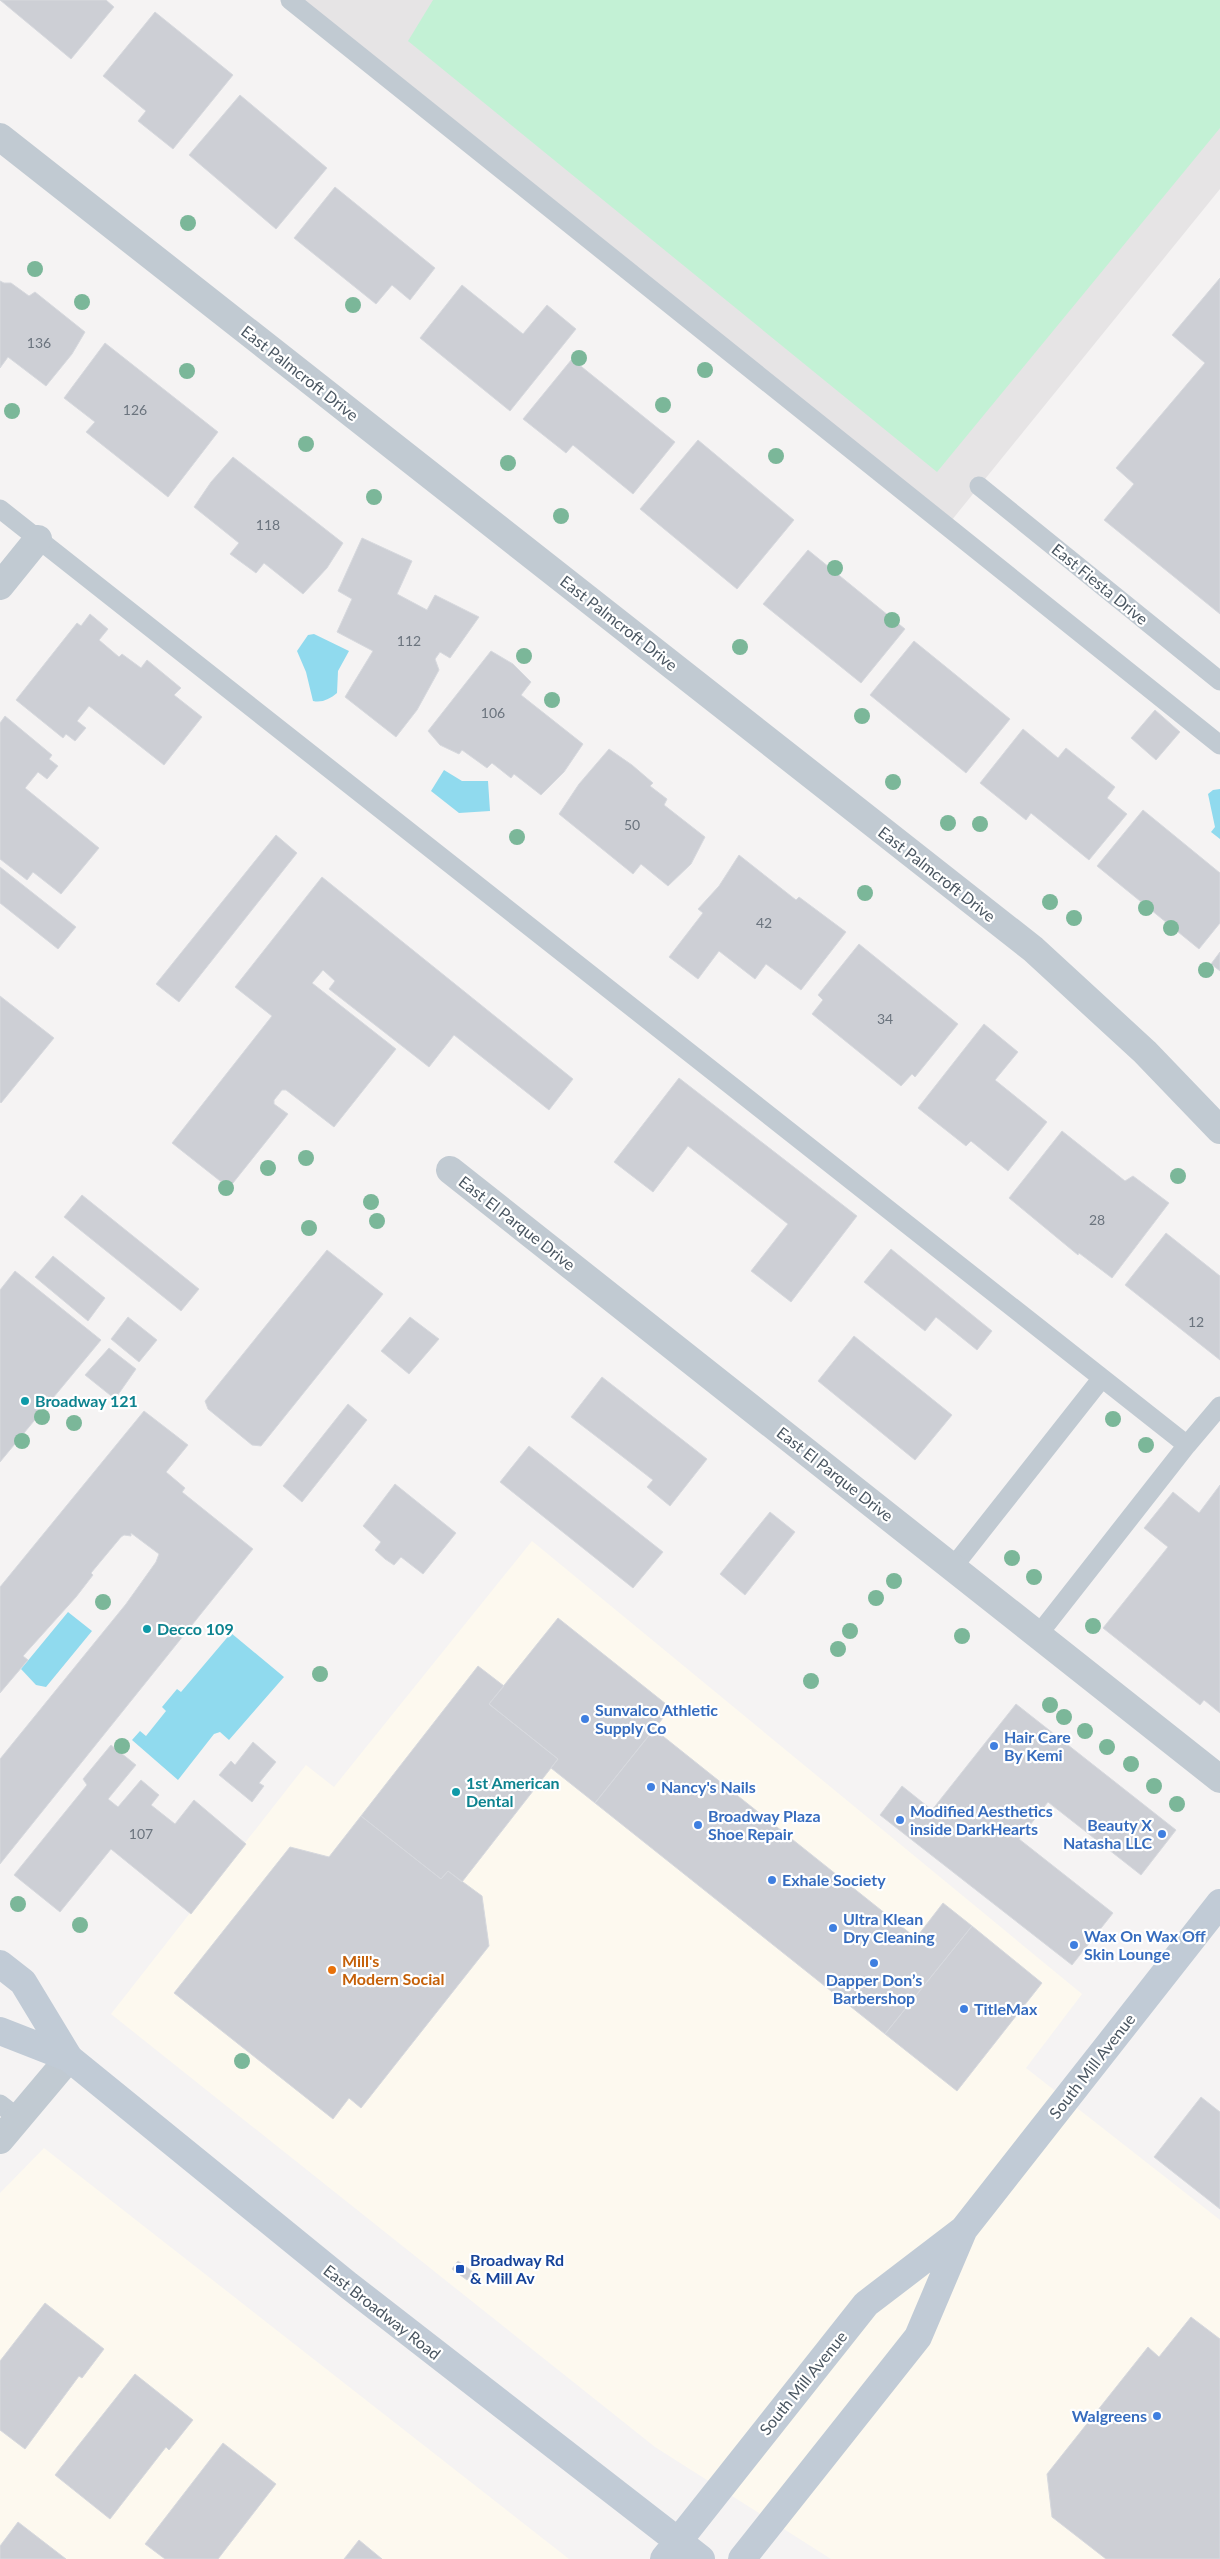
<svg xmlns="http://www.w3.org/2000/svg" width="1220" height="2559" font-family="Lato,sans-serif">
<rect width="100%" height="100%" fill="#f5f3f3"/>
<path fill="#fdf9ef" d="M532,1541l550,453 -56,74 194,152v339h-389l-176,-112 -544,-433 195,-249 28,22z
M44,2148l525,411h-569v-366z"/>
<path fill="#e6e4e5" d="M290,0h930v189l-273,337z"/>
<path fill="#c3f1d5" d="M433,0h787v128l-283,344 -529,-431z"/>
<path fill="#90daee" d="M314,634l35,17 -11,20 -1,22c-7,6 -15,10 -24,8l-7,-29 -9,-21 11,-16z
M444,770l18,11h26l2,30 -31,2 -28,-22z
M1220,789v50l-9,-7 4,-5 -7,-33 5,-4z
M68,1612l24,19 -46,56 -10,-2 -15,-16z
M231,1633l53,44 -55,63 -9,-8 -6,2 -36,46 -46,-40 8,-9 6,5 20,-25 -4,-4 15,-18 4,3z"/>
<path fill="#cdcfd5" stroke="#d7d9de" d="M0,0h106l8,7 -43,52z
M155,12l78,63 -60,74 -35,-28 8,-10 -43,-35z
M240,95l87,73 -51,61 -87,-74z
M335,187l100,81 -25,32 -18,-15 -16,19 -82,-66z
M1220,278v336l-116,-94 30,-36 -18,-16 89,-105 -33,-28z
M0,281l4,2h7l18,13 6,-4 50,40 -13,22 -26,32 -38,-29 -8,11z
M462,285l61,49 24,-29 29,24 -66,82 -90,-73z
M105,343l113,89 -50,65 -82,-65 9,-10 -31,-24z
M572,359l103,83 -42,52 -60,-49 -7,8 -43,-34z
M698,440l96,80 -57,69 -97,-80z
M233,457l110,86 -16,25 -24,26 -39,-31 -8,10 -26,-19 9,-11 -45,-36 17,-25z
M362,538l50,23 -15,33 30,16 8,-15 44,22 -29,41 -10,-6 -5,7 4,11 -22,40 -21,27 -51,-40 28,-46 -36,-19 15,-33 -14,-8z
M808,550l97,79 -44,54 -98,-79z
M90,614l18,15 -9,11 20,17 3,-3 19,14 6,-8 34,28 -7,7 28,22 -38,48 -75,-59 -12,15 9,7 -11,13 -9,-7 -3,4 -47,-38 61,-77 4,3z
M914,641l96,78 -44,54 -96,-78z
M491,651l22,13 18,18 -10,13 62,49 -19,28 -23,23 -27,-21 -3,4 -19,-15 -5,5 -25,-18 -3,4 -19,-9 -12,-14z
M1155,710l25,22 -24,28 -25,-22z
M5,716l47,39 -3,4 9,7 -11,13 -9,-7 -13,16 74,60 -38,46 -28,-22 -6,8 -27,-21v-136z
M1023,729l35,29 8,-10 49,39 -8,11 20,16 -38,46 -58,-47 -5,7 -46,-37z
M609,749l23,16 21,18 -3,3 17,13 -3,6 41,32 -14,27 -23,22 -27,-22 -8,10 -74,-60 20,-30z
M1143,810l77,63v50l-21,26 -102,-83z
M276,835l21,18 -118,149 -23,-18z
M739,855l57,45 3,-3 47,35 -45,58 -35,-26 -11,15 -36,-28 -21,28 -29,-22 34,-44 -5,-4 21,-23z
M0,867l76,60 -18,22 -58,-46z
M322,877l251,202 -24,31 -95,-75 -25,32 -100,-78 6,-8 -12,-11 -11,13 84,66 -62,78 -48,-37h-4l-8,10v4l14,10 -59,74 -57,-45 100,-127 -37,-29z
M859,944l99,80 -43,53 -3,-3 -11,12 -89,-72 11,-14 -5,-5z
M1220,952v19l-9,-7z
M0,996l54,42 -53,65 -1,-1z
M984,1024l34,28 -23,28 52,42 -39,49 -37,-30 -5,5 -48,-38z
M679,1078l178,138 -66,86 -40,-31 37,-47 -100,-78 -35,46 -39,-30z
M1062,1131l63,50 8,-5 36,27 -57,75 -33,-25 -1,2 -69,-57z
M82,1195l117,94 -18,22 -117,-94z
M1166,1233l54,43v84l-95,-75z
M891,1249l101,82 -15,19 -41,-33 -11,14 -61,-49z
M327,1250l56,44 -122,152 -9,-1 -44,-36 -3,-8z
M53,1256l52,42 -17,23 -53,-44z
M15,1271l86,69 -101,122v-172z
M128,1317l29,23 -18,22 -28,-23z
M410,1317l29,22 -30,35 -28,-23z
M854,1336l98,79 -37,45 -97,-79z
M109,1348l27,21 -21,30 -30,-24z
M602,1377l105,82 -37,47 -23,-19 6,-7 -82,-63z
M348,1404l19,16 -65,82 -19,-16z
M144,1411l44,34 -22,27 19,16 -3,4 71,57 -253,315v-105l126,-155 30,-42 3,-8 -28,-21v3l-7,-1 -3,2 -30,36 2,2 -17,22 -53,59 5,4 -28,33v-106z
M529,1446l134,106 -30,36 -133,-106z
M395,1484l61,49 -33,41 -22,-17 -7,8 -9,-6 -10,-9 6,-8 -18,-16z
M1220,1485v228l-16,-13 -4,5 -97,-77 65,-81 -24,-19 29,-36 26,21z
M770,1512l25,20 -50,63 -25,-21z
M558,1618l113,90 -76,95 -44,-35 7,-9 -69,-55z
M478,1666l26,20 -15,18 69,55 -96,123 -14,-11 -7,8 -80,-63z
M1016,1704l160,126 -35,45 -93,-73 -29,37 94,74 -41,52 -192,-150 22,-29 30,24z
M654,1729l262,209 27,-35 29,23 -87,108 -290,-231z
M253,1742l23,20 -17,21 5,3 -12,16 -33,-27 12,-14 4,4z
M111,1745l25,20 -28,34 10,8 23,-27 18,15 -8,10 24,19 19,-24 52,44 -55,70 -80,-65 -51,63 -46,-37 73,-90 -4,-6z
M361,1816l80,63 7,-8 34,25 7,50 -128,162 -12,-10 -16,21 -159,-126 116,-146 39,10z
M972,1926l70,57 -85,108 -72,-57z
M1201,2097l19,15v97l-66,-52z
M458,2261l15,11 -6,8 -15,-11z
M45,2303l59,46 -22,29 -3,-2 -54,73 -25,-19v-69z
M1191,2317l29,22v220h-114l-54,-42 -5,-43 101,-127 11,10z
M135,2374l58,46 -24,30 -3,-3 -56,72 -55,-44z
M223,2443l53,41 -58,75h-53l-20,-15z
M18,2522l48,37h-66v-13z
M359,2540l23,19h-38z"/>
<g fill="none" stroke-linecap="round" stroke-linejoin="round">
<path stroke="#c1cad2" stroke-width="19" d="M290,0l930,745
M979,486l241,195
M0,509l1187,936 33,-39
M953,1567l149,-189
M1038,1635l149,-190
M0,2104l18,14"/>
<path stroke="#c1cad2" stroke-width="28" d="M0,137l1033,812 112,103 75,78
M0,586l38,-47
M450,1170l770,609
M0,2140l69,-82"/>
<path stroke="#c1cbd6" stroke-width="28" d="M0,1964l23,18 46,76
M0,2031l69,27 279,227 353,274
M664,2559l202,-255 98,-75 256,-326
M742,2559l176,-222 45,-106"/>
</g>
<g fill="#7bb799">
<circle cx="188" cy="223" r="8"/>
<circle cx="35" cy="269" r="8"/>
<circle cx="82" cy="302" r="8"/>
<circle cx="353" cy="305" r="8"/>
<circle cx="579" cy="358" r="8"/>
<circle cx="705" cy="370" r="8"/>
<circle cx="187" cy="371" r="8"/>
<circle cx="663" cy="405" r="8"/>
<circle cx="12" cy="411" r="8"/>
<circle cx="306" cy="444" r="8"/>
<circle cx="776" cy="456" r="8"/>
<circle cx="508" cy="463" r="8"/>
<circle cx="374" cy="497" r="8"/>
<circle cx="561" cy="516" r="8"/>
<circle cx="835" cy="568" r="8"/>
<circle cx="892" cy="620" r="8"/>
<circle cx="740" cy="647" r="8"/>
<circle cx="524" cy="656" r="8"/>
<circle cx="552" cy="700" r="8"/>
<circle cx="862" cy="716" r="8"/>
<circle cx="893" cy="782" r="8"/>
<circle cx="948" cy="823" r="8"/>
<circle cx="980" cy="824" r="8"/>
<circle cx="517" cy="837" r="8"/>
<circle cx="865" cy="893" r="8"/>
<circle cx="1050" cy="902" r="8"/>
<circle cx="1146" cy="908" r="8"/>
<circle cx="1074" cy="918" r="8"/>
<circle cx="1171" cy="928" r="8"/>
<circle cx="1206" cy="970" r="8"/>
<circle cx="306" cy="1158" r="8"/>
<circle cx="268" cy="1168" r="8"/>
<circle cx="1178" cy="1176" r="8"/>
<circle cx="226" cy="1188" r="8"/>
<circle cx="371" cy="1202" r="8"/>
<circle cx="377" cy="1221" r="8"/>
<circle cx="309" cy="1228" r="8"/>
<circle cx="42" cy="1417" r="8"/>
<circle cx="1113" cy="1419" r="8"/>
<circle cx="74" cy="1423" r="8"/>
<circle cx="22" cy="1441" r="8"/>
<circle cx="1146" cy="1445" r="8"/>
<circle cx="1012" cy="1558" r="8"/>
<circle cx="1034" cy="1577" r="8"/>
<circle cx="894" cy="1581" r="8"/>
<circle cx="876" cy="1598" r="8"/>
<circle cx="103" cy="1602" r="8"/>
<circle cx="1093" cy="1626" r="8"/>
<circle cx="850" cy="1631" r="8"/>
<circle cx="962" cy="1636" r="8"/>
<circle cx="838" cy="1649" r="8"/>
<circle cx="320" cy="1674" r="8"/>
<circle cx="811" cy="1681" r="8"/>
<circle cx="1050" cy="1705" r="8"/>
<circle cx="1064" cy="1717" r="8"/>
<circle cx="1085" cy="1731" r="8"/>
<circle cx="122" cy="1746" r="8"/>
<circle cx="1107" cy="1747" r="8"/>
<circle cx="1131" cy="1764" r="8"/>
<circle cx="1154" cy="1786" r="8"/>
<circle cx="1177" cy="1804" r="8"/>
<circle cx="18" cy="1904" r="8"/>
<circle cx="80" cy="1925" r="8"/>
<circle cx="242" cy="2061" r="8"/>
</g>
<g fill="#0f9aa8" stroke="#fff" stroke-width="2">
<circle cx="25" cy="1401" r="5"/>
<circle cx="147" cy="1629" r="5"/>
<circle cx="456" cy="1792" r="5"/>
</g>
<g fill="#3f7fe0" stroke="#fff" stroke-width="2">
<circle cx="585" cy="1719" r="5"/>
<circle cx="994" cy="1746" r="5"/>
<circle cx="651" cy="1787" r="5"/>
<circle cx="900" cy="1820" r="5"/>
<circle cx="698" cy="1825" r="5"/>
<circle cx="1162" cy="1834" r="5"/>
<circle cx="772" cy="1880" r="5"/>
<circle cx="833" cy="1928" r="5"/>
<circle cx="1074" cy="1945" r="5"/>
<circle cx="874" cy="1963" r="5"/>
<circle cx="964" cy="2009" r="5"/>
<circle cx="1157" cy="2416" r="5"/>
</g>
<circle fill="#e8710a" stroke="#fff" stroke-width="2" cx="332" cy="1970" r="5"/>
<rect fill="#1a4fb4" stroke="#fff" stroke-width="2" x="455" y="2264" width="10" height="10" rx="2.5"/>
<g text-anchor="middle" stroke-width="4.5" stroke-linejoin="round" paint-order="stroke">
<g font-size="14" fill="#6b747e">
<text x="39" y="348">136</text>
<text x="135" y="415">126</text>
<text x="268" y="530">118</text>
<text x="409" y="646">112</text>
<text x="493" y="718">106</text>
<text x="632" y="830">50</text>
<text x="764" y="928">42</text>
<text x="885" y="1024">34</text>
<text x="1097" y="1225">28</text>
<text x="1196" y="1327">12</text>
<text x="141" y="1839">107</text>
</g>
<g font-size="16" fill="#4a5661" stroke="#fff">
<text transform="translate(300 373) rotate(38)" y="6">East Palmcroft Drive</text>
<text transform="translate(1100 584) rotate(39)" y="6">East Fiesta Drive</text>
<text transform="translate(619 623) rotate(38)" y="6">East Palmcroft Drive</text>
<text transform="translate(937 874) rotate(38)" y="6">East Palmcroft Drive</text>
<text transform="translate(517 1223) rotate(38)" y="6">East El Parque Drive</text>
<text transform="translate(835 1474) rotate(38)" y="6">East El Parque Drive</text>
<text transform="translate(1092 2066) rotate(-52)" y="6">South Mill Avenue</text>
<text transform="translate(382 2312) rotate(38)" y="6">East Broadway Road</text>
<text transform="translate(803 2383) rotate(-51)" y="6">South Mill Avenue</text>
</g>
<g font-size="16" font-weight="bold" fill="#0d838f" stroke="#fff" text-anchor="start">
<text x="35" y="1407">Broadway 121</text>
<text x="157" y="1635">Decco 109</text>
<text x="466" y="1789">1st American<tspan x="466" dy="18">Dental</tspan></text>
</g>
<g font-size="16" font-weight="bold" fill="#366cbe" stroke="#fff" text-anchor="start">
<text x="595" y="1716">Sunvalco Athletic<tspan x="595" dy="18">Supply Co</tspan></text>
<text x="1004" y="1743">Hair Care<tspan x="1004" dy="18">By Kemi</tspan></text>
<text x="661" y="1793">Nancy's Nails</text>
<text x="910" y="1817">Modified Aesthetics<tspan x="910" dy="18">inside DarkHearts</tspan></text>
<text x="708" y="1822">Broadway Plaza<tspan x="708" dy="18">Shoe Repair</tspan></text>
<text x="1152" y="1831" text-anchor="end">Beauty X<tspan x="1152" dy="18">Natasha LLC</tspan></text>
<text x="782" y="1886">Exhale Society</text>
<text x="843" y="1925">Ultra Klean<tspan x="843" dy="18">Dry Cleaning</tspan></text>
<text x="1084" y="1942">Wax On Wax Off<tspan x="1084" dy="18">Skin Lounge</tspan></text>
<text x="874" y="1986" text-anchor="middle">Dapper Don’s<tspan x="874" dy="18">Barbershop</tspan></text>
<text x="974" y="2015">TitleMax</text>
<text x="1147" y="2422" text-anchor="end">Walgreens</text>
</g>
<g font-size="16" font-weight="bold" fill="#c56008" stroke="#fff" text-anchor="start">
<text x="342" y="1967">Mill's<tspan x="342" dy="18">Modern Social</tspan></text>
</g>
<g font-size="16" font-weight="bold" fill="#164399" stroke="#fff" text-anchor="start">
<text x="470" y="2266">Broadway Rd<tspan x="470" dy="18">&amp; Mill Av</tspan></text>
</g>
</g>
</svg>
